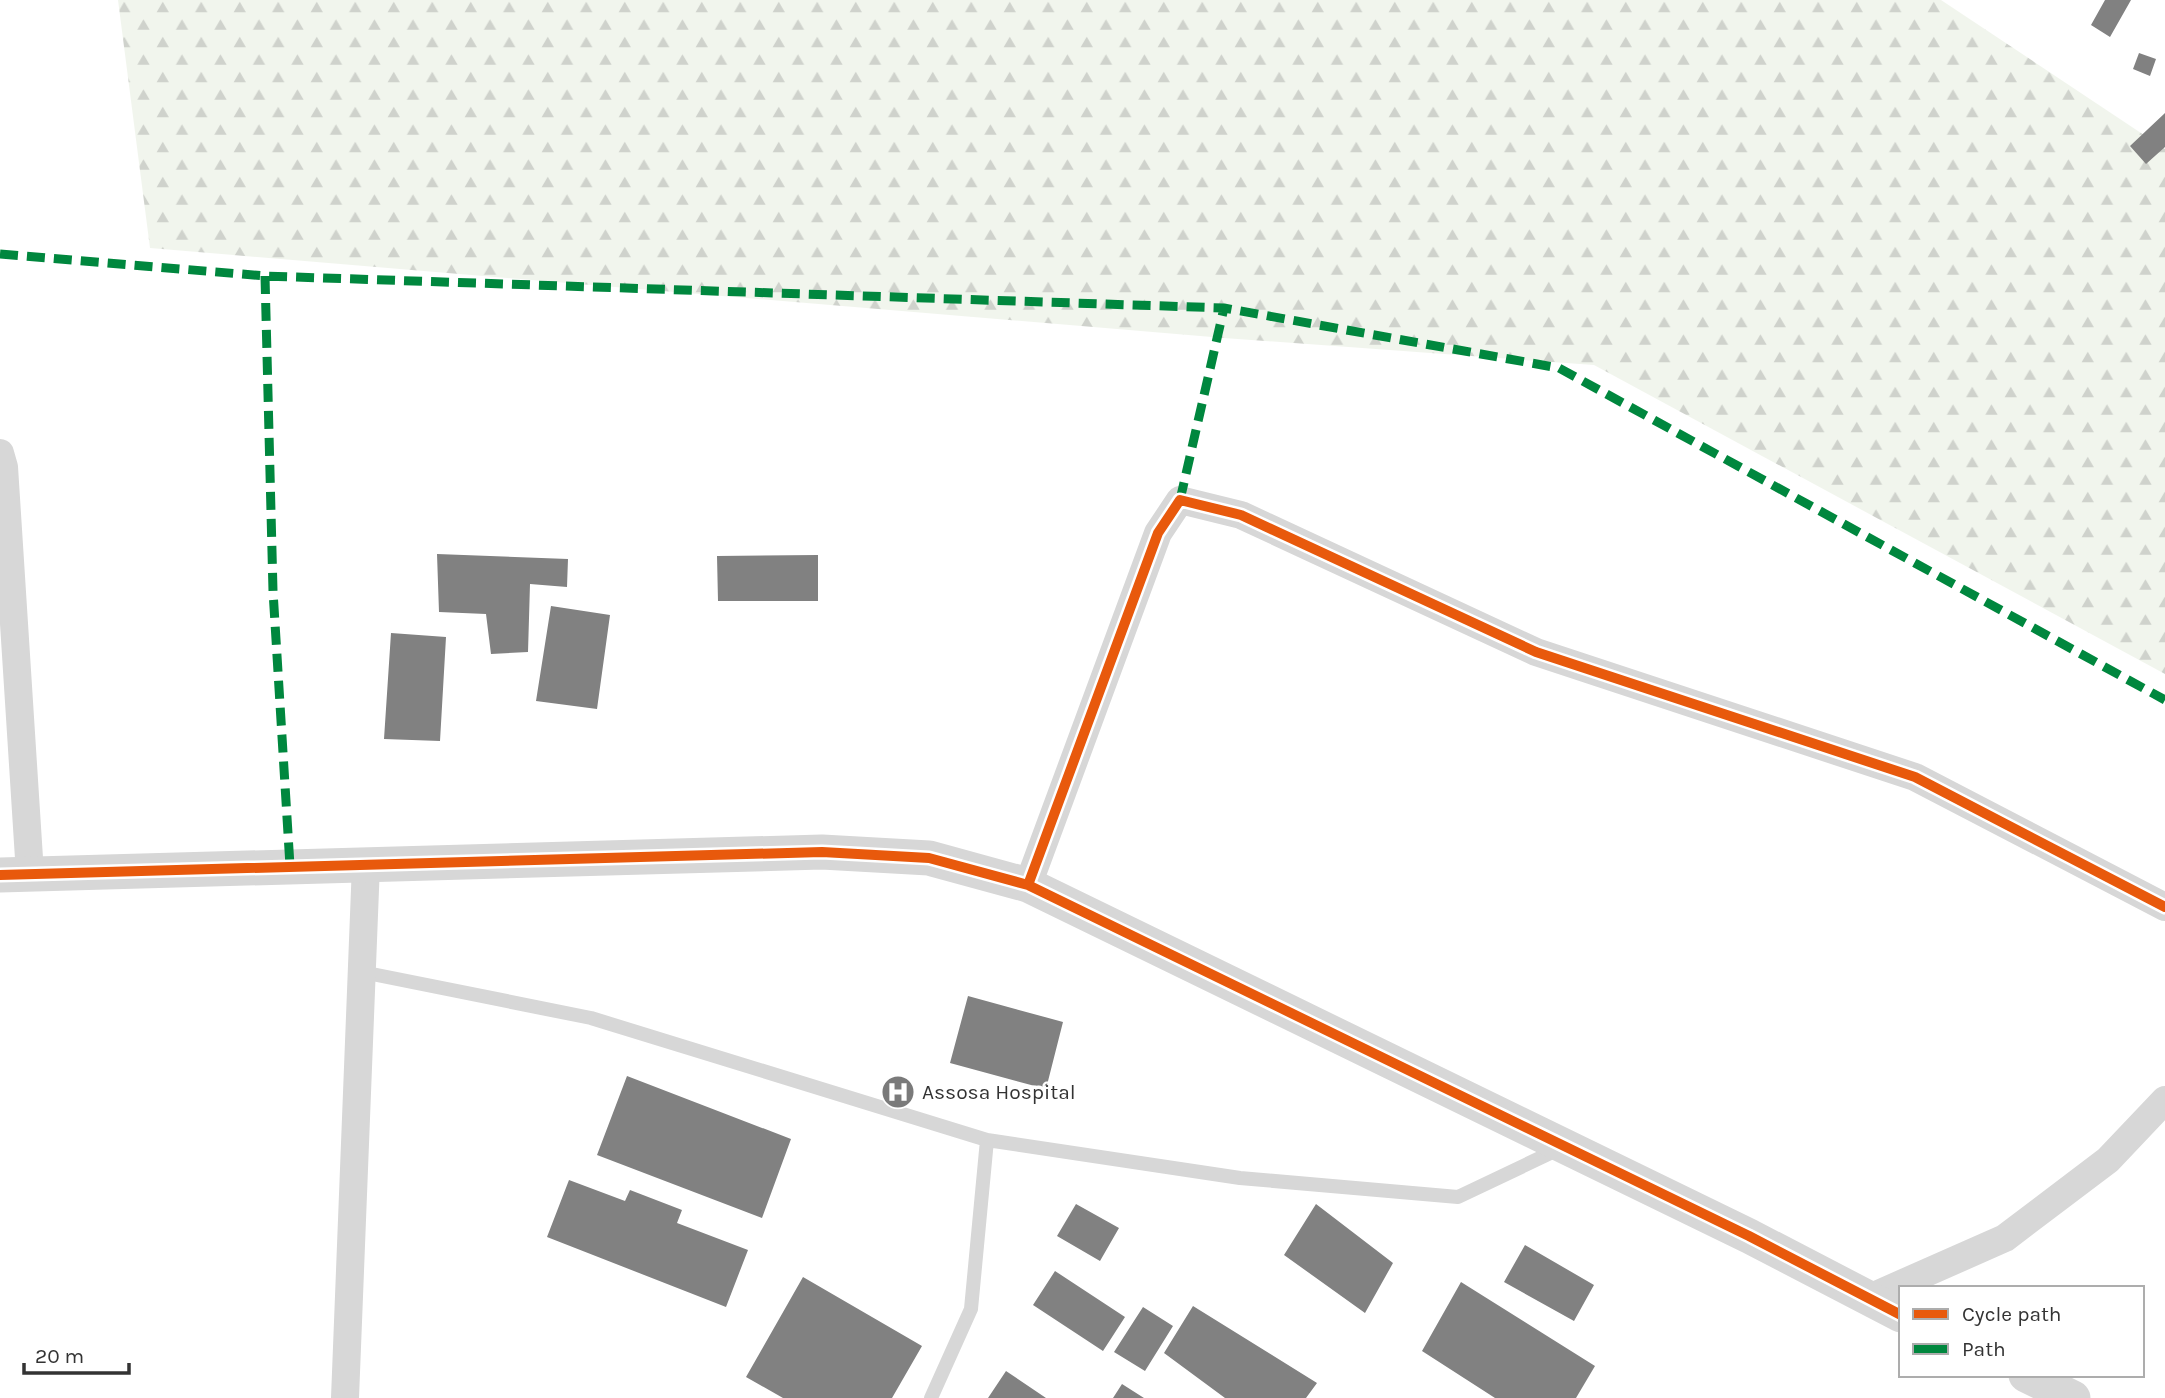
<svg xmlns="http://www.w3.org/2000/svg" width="2165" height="1398" font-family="Karla,sans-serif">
<defs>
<pattern id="forest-firs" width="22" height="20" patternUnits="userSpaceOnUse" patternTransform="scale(1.75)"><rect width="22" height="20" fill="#f1f5ed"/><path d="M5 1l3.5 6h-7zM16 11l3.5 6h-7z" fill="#cfd2cc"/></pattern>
</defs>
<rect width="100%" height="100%" fill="#fff"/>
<path fill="url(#forest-firs)" d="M118,0h1823l224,149v525l-571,-309 -370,-27 -1074,-90z"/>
<path fill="#818181" d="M2105,0h26l-21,37 -19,-12z
M2139,53l17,6 -6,17 -17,-7z
M2165,113v34l-19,17 -16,-18z
M437,554l131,5 -1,28 -37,-3 -2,68 -37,2 -5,-40 -47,-2z
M818,555v46h-100l-1,-45z
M551,606l59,9 -13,94 -61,-8z
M391,633l55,4 -6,104 -56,-2z
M968,996l95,26 -17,67 -96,-26z
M627,1076l164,63 -29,79 -165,-63z
M569,1180l56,21 5,-11 52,20 -5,13 71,27 -22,57 -179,-70z
M1076,1204l43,24 -19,33 -43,-25z
M1316,1204l77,59 -28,50 -81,-58z
M1525,1245l69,40 -20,36 -70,-39z
M1055,1271l70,46 -22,34 -70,-46z
M803,1277l119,69 -30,52h-109l-37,-21z
M1461,1282l134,84 -19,32h-81l-73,-47z
M1193,1306l124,77 -11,15h-81l-61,-45z
M1143,1307l30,19 -28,45 -31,-19z
M1006,1371l40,27h-58z
M1122,1384l22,14h-31z"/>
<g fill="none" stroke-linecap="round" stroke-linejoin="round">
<path stroke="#d7d7d7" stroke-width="14" d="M362,972l229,46 396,122 253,38 218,19 103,-49
M931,1398l40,-89 16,-169"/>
<path stroke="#d7d7d7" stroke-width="28" d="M0,453l4,14 26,407
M1028,885l130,-352 22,-33 61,15 295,137 379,125 250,130
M1867,1299l138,-61 103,-78 57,-60
M345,1398l21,-534"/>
<path stroke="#d7d7d7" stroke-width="35" d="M0,875l822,-23 107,6 99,27 721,351 152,79
M2026,1375l47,23"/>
<path stroke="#00873e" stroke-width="9" stroke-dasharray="18 9" stroke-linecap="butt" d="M0,254l265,22 959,32 335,60 606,332
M265,276l8,315 17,275
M1180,500l44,-192"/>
<defs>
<path id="cycleway" d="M0,875l822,-23 107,6 99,27 721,351 152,79
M1028,885l130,-352 22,-33 61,15 295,137 379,125 250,130"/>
</defs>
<use href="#cycleway" stroke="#fff" stroke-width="15"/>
<use href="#cycleway" stroke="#e8590c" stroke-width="10"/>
</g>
<defs>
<symbol id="hospital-disc" viewBox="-11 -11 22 22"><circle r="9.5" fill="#7a7a7a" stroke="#fff"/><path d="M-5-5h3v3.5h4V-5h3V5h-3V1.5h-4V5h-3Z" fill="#fff"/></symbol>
</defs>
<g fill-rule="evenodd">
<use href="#hospital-disc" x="879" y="1073" width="38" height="38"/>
</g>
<g text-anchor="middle" stroke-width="7" stroke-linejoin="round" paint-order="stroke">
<g font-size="21" fill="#333" stroke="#fff" text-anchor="start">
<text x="922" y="1099">Assosa Hospital</text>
</g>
</g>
<rect x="1899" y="1286" width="245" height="91" fill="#ffffff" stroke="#adadad" stroke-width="2"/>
<rect x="1913" y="1309" width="35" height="10" fill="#e8590c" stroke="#adadad" stroke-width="2"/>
<text x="1962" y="1321" font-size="21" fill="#333333">Cycle path</text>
<rect x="1913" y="1344" width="35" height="10" fill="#00873e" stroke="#adadad" stroke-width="2"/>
<text x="1962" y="1356" font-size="21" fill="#333333">Path</text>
<path d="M24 1363v10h105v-10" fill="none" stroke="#333333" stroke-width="3.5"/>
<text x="35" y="1363" font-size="21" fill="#333333" stroke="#ffffff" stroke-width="5" paint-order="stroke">20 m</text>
</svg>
